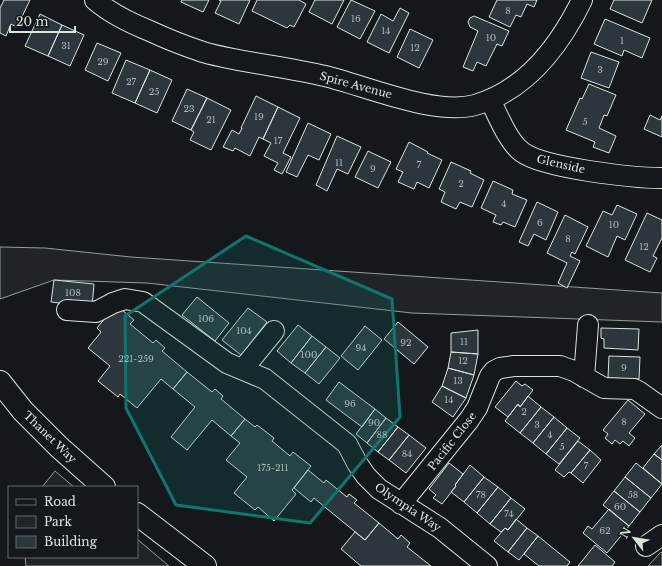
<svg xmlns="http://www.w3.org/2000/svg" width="662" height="566" font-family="'Libre Baskerville',serif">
<rect width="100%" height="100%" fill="#14181c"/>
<path fill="#202428" stroke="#939e99" d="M0,247l45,1 86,9 531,36v29l-250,-9 -265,-30 -93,-3 -54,19z
M55,471l19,16h-32z
M137,539l32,27h-143l-1,-9h112z
M662,552v14h-14l12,-13z"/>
<path fill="#2c363c" stroke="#d8e6dc" d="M4,0h26l-13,27 -6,-3 -5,12 -6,-3v-25z
M182,0h27l-6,12 -22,-10z
M219,0h31l-11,24 -24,-11 6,-12z
M257,0h42l7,4 -12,23 -4,-2 -3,3 -35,-17z
M315,0h29l-12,24 -23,-12z
M351,0l24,11 -15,28 -23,-12z
M497,0h40l-3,7 -7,-3 -6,13 -5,-2 -6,12 -21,-10z
M614,0h38l-10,23 -32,-14z
M400,8l9,5 -20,40 -22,-11 14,-28 12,7z
M40,14l22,11 -14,31 -23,-10z
M474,16l35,15 -7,15 -5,-2 -11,22 -9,-4 -4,9 -10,-4 15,-36 -8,-4 -2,-5 2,-4z
M605,19l45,19 -8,20 -18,-8 -2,6 -28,-12z
M62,25l22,10 -14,31 -22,-10z
M410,29l23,11 -14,28 -22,-11z
M97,43l24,10 -13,28 -23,-11z
M591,52l28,10 -10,26 -28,-10z
M126,60l24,10 -15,33 -23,-10z
M150,70l22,10 -15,33 -22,-10z
M589,84l27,11 -9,21 -3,-1 -5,13 17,8 -7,17 -16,-6 2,-5 -29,-12 14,-32 2,1z
M187,89l20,9 -16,32 -19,-9z
M256,96l22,11 -15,32 -4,-2 -9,19 -15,-8 -2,3 -10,-4 9,-17 7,4 3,-6h-1z
M207,98l24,12 -20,40 -21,-10 4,-8 -3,-2z
M278,107l22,11 -17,35 8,4 -9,17 -8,-4 4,-7 -14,-7 7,-13 -8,-4z
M650,115l10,5 2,-4v21l-18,-8z
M308,123l23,11 -12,26 -11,-5 -11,22 -11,-5z
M337,136l24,11 -13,27 -11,-5 -10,22 -11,-6z
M409,142l19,10 -1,1 15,7 -13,28 -12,-6 -3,7 -16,-7 5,-10 -7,-3z
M368,151l23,11 -13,26 -23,-11z
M451,162l20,9 -1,2 14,7 -12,27 -12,-5 -4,7 -15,-7 4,-10 -6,-3z
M493,181l20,9 -1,4 15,6 -12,27 -12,-5 -2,3 -8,-3 3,-7 -15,-7z
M537,202l21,10 -12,28 -12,-6 -6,12 -9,-4z
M617,205l20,9 -12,26 -8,-4 -9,21 -22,-11 17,-35 9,4z
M647,213l15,7v18l-9,18 4,2 -7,14 -25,-12z
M565,215l23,12 -13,27 -3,-2 -2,4 10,5 -13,27 -9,-5 9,-20 -20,-10z
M54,280l40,4 -2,23 -41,-5z
M197,297l32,26 -14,18 -33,-26z
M116,305l18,15 -4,4 23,19 3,-3 9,8 -3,3 25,21 -14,17 -12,-10 -24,29 -17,-14 -2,3 -20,-16 12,-15 -22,-18 13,-16 -4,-4z
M248,308l19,14 -26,33 -19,-15z
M398,322l30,25 -14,17 -30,-25z
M298,325l14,11 -21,27 -14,-12z
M365,326l17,14 -24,30 -17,-14z
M601,328l38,1 -1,21 -34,-2v-9l-3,-1z
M478,330v24l-27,-2v-19z
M312,336l14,11 -21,26 -14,-10z
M326,347l14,11 -21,26 -14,-11z
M451,352l27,2 -4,21 -26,-7z
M609,356l31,1 -1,22 -31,-1z
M448,368l26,7 -8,23 -24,-12z
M187,372l25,20 3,-3 8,7 -2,3 24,20 -14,17 -19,-16 -25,30 -16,-13 24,-30 -22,-18z
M516,381l6,5 3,-2 8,6 -13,17 -2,-3 -10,13 -13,-10z
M339,382l36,27 -13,18 -36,-27z
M442,386l24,12 -13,19 -21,-15z
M528,396l13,11 -21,26 -15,-12 13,-17 2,3z
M628,400l17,14 -16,19 6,5 -6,8 -6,-5 -3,3 -5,-4 -3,4 -7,-6 3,-4 -5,-4z
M541,407l13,10 -21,26 -13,-10z
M375,409l11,9 -19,25 -11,-9z
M554,417l13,11 -21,26 -13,-11z
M386,418l12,9 -20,25 -11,-9z
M245,419l10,8 2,-2 17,13 -2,3 18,15 3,-4 18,14 -19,24 4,4 -22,27 -16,-14 -3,3 -21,-17 13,-16 -21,-17 14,-17 -9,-7z
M398,427l11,8 -20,25 -11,-8z
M567,428l13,10 -21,26 -13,-10z
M409,435l17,13 -20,25 -17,-13z
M578,441l12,9 -19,23 -2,-1 -5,5 -9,-7z
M662,445v15l-8,-6z
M590,450l11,10 -18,23 -12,-10z
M654,454l8,6v24l-19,-16z
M449,463l14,11 -8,11 1,1 -14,18 -9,-6 3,-3 -7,-6z
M636,463l26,21 -11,14 -26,-21z
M470,465l14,12 -20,25 -13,-10 5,-6 -1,-1z
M308,470l16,13 2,-3 21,17 2,-3 8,6 -3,3 25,20 -14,17 -51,-42 -3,4 -17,-14z
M484,477l14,10 -21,26 -13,-11z
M625,477l26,21 -11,14 -26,-21z
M498,487l13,11 -21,26 -13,-11z
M614,491l26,21 -11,14 -26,-21z
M511,498l14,11 -17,21 -3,-2 -4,4 -11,-8z
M609,509l20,17 -22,27 -24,-20 5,-7 4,3z
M516,519l11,9 -19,24 -14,-11 11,-13 3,2z
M379,523l19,16 3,-4 9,8 -3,4 24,19h-70l-20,-17 14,-17 10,8z
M527,528l11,8 -19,24 -11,-8z
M538,536l32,26 -3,4h-28l-15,-12z
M595,545l20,17 -3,4h-34z"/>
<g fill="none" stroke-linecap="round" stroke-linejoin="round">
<defs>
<path id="street" d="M95,0c16,14 35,23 55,31 17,8 35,15 53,21 10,3 20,5 30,7 31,6 62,10 92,17 41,10 110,40 150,29 52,-15 85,-60 107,-105
M490,100c8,15 18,42 32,52 21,16 111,26 140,26
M67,310l29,2 17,-9 12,-4 18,3 84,61 38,16 82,65 10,19 9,13 13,13 61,39 47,38
M243,369l31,-38
M584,377l4,-52
M401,504l68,-84 8,-12 13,-32 4,-5 6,-3 14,-2h46l14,5 30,17 30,1 4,2 24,17
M646,546l16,-11"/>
<path id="primary" d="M0,382l23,29 36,36 45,40
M137,514l68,52"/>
</defs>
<use href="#street" stroke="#d8e6dc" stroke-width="22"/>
<use href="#primary" stroke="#d8e6dc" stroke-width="24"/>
<use href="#street" stroke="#14181c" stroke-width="20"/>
<use href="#primary" stroke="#14181c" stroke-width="22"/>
</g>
<path fill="#0f766e" fill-opacity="0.2" stroke="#0f766e" stroke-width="3" stroke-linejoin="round" d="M246,236l146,63 8,118 -90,106 -134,-18 -50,-97 -1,-92z"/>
<g text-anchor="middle" stroke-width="3" stroke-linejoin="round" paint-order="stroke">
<g font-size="9" fill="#adbab4">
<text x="508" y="14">8</text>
<text x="356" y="22">16</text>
<text x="386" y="34">14</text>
<text x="491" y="41">10</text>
<text x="622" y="44">1</text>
<text x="66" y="49">31</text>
<text x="415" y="51">12</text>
<text x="103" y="65">29</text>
<text x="600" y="73">3</text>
<text x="131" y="85">27</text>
<text x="154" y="95">25</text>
<text x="189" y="112">23</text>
<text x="259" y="120">19</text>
<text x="211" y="123">21</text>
<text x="585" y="125">5</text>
<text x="278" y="144">17</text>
<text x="339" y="166">11</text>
<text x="419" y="168">7</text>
<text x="373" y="172">9</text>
<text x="461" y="187">2</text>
<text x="504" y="207">4</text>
<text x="540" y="226">6</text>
<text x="614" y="228">10</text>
<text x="568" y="242">8</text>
<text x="644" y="250">12</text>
<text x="73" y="296">108</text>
<text x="206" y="322">106</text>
<text x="244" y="334">104</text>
<text x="464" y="345">11</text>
<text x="406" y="346">92</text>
<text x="361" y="351">94</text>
<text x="309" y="358">100</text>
<text x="136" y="362">221-259</text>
<text x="463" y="364">12</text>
<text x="624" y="371">9</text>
<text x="458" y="384">13</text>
<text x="449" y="403">14</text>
<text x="350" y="407">96</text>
<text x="524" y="415">2</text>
<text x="624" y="425">8</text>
<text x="374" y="426">90</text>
<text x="537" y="428">3</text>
<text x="382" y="438">88</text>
<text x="550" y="438">4</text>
<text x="562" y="450">5</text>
<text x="407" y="457">84</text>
<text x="586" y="469">7</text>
<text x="273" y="471">175-211</text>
<text x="481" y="498">78</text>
<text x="633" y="498">58</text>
<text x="620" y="510">60</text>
<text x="509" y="517">74</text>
<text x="605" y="534">62</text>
</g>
<g font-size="11" fill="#d8e6dc" stroke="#14181c">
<text transform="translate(356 85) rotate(15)" y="4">Spire Avenue</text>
<text transform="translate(561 164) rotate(13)" y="4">Glenside</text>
<text transform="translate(50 437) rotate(44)" y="4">Thanet Way</text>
<text transform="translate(452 441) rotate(-52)" y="4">Pacific Close</text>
<text transform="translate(408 507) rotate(34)" y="4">Olympia Way</text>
</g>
</g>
<rect x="8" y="486" width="130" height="72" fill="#14181c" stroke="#626a69"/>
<rect x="16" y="499" width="20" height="6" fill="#14181c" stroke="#626a69"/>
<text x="44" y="506" font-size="12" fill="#d8e6dc">Road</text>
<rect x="16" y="516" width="20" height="12" fill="#202428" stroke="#626a69"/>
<text x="44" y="526" font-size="12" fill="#d8e6dc">Park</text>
<rect x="16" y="536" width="20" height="12" fill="#2c363c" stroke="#626a69"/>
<text x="44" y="546" font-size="12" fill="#d8e6dc">Building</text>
<g transform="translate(634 538) rotate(301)" stroke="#14181c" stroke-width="3" paint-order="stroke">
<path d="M0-3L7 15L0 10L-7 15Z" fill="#d8e6dc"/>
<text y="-6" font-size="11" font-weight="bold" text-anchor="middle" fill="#d8e6dc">N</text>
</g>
<path d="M10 26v6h65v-6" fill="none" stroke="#d8e6dc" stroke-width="2"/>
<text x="16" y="26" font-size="12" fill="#d8e6dc" stroke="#14181c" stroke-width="3" paint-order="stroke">20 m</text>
</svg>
